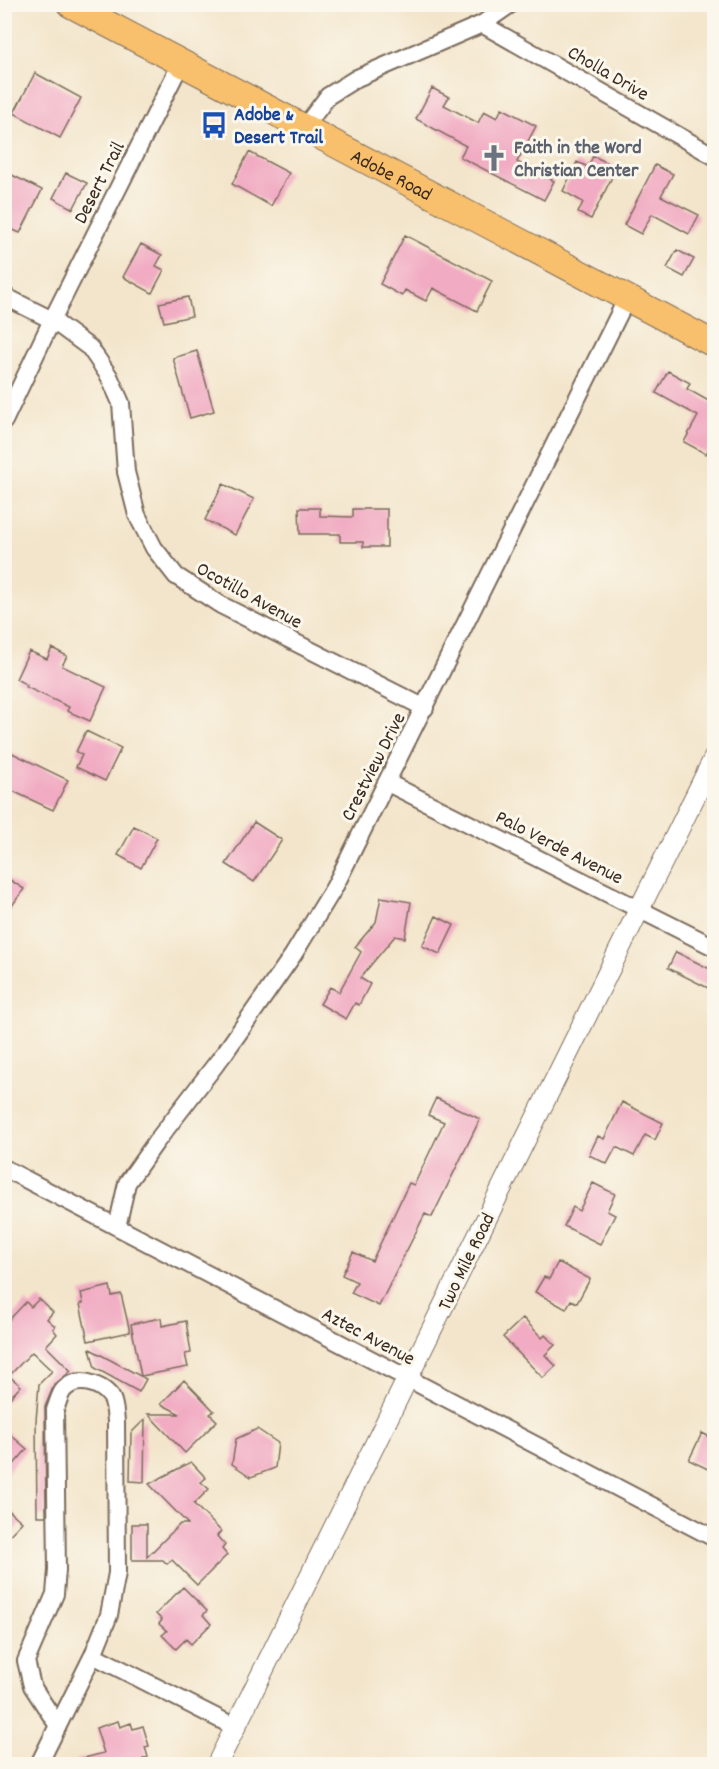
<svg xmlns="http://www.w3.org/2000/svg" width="719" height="1769" font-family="Dekko,sans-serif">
<rect width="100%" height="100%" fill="#fbf7ec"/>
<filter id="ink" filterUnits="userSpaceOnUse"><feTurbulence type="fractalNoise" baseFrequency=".0167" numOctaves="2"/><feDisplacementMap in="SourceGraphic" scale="12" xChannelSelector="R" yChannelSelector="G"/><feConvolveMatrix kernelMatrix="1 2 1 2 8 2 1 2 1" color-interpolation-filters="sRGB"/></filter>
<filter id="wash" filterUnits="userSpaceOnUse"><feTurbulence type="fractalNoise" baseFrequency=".008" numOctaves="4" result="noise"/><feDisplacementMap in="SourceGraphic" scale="24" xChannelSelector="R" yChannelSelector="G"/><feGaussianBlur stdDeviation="1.35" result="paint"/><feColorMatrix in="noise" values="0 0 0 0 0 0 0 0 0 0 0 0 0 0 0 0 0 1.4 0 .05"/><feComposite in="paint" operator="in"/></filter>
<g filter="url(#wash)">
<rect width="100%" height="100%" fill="#f3e5cb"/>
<g id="blocks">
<path fill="#f1abc3" d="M35,73l46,25 -21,40 -46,-25z
M432,88l17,9 -5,8 34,18 6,-12 13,7 5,-10 34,18 -19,36 37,19 -10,19 -84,-43 6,-11 -50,-27z
M249,152l40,21 -18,33 -39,-22z
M593,156l24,11 -26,52 -13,-6 5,-11 -20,-11 14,-29 11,5z
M655,165l18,9 -12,22 38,19 -10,19 -37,-20 -11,20 -17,-9z
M4,171l38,19 -22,43 -16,-7z
M66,173l21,10 -14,26 -20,-11z
M405,235l87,46 -15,30 -44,-23 -7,13 -21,-11 -3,6 -22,-12z
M141,244l21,11 -6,11 8,4 -12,23 -29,-16z
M677,250l17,9 -10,18 -17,-9z
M188,297l4,19 -28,6 -5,-19z
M197,351l17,60 -24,7 -17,-60z
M668,371l22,12 -3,6 27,15v34l-8,16 -22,-12 14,-26 -42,-23z
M223,484l31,15 -19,36 -30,-15z
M299,508h21v8l33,1v-8h34v38h-24v-5h-23v-8h-40z
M52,648l15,8 -5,10 44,21 -16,34 -23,-10 2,-4 -43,-20 1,-2 -11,-6 13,-28 18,8z
M86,731l35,17 -16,33 -29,-14 6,-12 -6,-3z
M4,749l64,31 -15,30 -49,-23z
M254,822l28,18 -28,42 -28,-18z
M134,826l23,12 -16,30 -23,-13z
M4,876l20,13 -20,28z
M381,897l30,5 -6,36 -10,-2 -35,42 10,6 -11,21 -4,-2 -9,16 -26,-15 10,-17 9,5 22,-40 -6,-5 21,-25z
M436,916l18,9 -14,29 -18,-8z
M676,952l38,19v20l-46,-23z
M436,1098l44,21 -48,98 -7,-3 -46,92 -28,-13 6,-11 -15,-7 11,-23 19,9 37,-78 5,2 30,-63 -16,-7z
M622,1102l41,21 -8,17 -10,-5 -11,21 -18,-9 -9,17 -18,-9 9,-19 6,3z
M593,1183l22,11 -8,17 8,4 -15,29 -36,-18 9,-19 6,4z
M558,1262l32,17 -13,24 -6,-3 -5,9 -31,-17 9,-15 5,2z
M110,1286l2,10 9,-2 9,38 -42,9 -8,-37 3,-1 -2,-10z
M39,1299l14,13 -6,7 8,7 -2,3 4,5 -11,12 25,25 -17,14 -9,22 1,109h-9l-1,-95 3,-37 13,-13 -20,-19 -23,24 12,10 -17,18v-79l22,-23 5,5z
M161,1318l1,8 24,-5 5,32 -6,1 3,13 -47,9 -10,-52z
M523,1318l19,20 3,-3 10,10 -10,10 11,11 -13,12 -40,-41z
M90,1349l56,30 -7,13 -44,-24z
M184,1380l30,31 -4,3 7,7 -32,32 -37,-39h32l-19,-10z
M145,1419l-1,63 -14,-1 1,-48z
M4,1429l23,20 -23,27z
M257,1429l21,14 -3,25 -24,9 -19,-13 4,-25z
M702,1433l12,6v33l-25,-12z
M191,1462l15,16 -5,4 8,7 -15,15 27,27 -4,5 8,9 -3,4 5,6 -30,30 -25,-25 -5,4 -4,-4h-31v-36h15v33l33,-33h8l-39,-40z
M4,1506l18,16 -18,19z
M183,1587l24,24 -4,4 8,9 -20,20 -5,-5 -10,10 -14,-14 5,-4 -8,-7 3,-4 -6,-6z
M118,1721l2,6 11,-4 2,6 10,-3 6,20 -4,1 3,10 -5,2 1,5h-67l-1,-4 28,-7 -8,-25z"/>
</g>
</g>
<g filter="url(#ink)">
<use href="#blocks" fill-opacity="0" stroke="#7b6b5b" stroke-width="1.5"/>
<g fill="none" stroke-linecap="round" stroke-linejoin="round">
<defs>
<path id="minor" d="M482,24l232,132
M304,128l24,-32 29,-18 125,-54 29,-20
M4,296l48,24 38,28 19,28 12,27 5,69 11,43 17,33 22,28 45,29 204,103
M4,421l48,-101 129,-257
M388,783l326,164
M4,1168l710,370
M117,1227l10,-44 29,-41 70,-91 67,-96 41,-67 293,-590
M93,1655l142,72
M39,1764l54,-109 16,-40 8,-42 -1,-152c-1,-8 -1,-18 -5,-24 -10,-14 -37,-23 -49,-5 -3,5 -5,13 -7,18l2,160 -2,24 -29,67 6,25 26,40"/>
<path id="tertiary" d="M217,1764l497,-1006"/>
<g id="primary">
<path id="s1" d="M70,4l644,340"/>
</g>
</defs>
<use href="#minor" stroke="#7b6b5b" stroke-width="20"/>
<use href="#tertiary" stroke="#7b6b5b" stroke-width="22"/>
<use href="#primary" stroke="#7b6b5b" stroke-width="28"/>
<use href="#minor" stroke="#fff" stroke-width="16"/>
<use href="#tertiary" stroke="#fff" stroke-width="20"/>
<use href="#primary" stroke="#f8bf6c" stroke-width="26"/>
</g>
</g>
<defs>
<symbol id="bus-bare" viewBox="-9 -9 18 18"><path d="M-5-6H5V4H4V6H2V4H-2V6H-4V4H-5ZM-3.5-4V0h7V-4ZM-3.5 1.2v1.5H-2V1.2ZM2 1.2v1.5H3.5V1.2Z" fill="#1a4fb4" stroke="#fbf7ec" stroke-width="2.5" paint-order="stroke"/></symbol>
<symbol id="church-bare" viewBox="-9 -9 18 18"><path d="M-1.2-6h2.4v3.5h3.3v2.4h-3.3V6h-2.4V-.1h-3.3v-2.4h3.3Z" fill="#6b7280" stroke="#fbf7ec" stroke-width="2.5" paint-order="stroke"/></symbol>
</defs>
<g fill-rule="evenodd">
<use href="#bus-bare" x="195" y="106" width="38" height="38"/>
<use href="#church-bare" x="475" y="139" width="38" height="38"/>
</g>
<g text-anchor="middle" stroke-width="6" stroke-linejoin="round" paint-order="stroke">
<g font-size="20" fill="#3b2a1e" stroke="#fbf7ec">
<text transform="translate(609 72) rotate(30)" y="7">Cholla Drive</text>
<text dy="7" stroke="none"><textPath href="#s1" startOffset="364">Adobe Road</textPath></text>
<text transform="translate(98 182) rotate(-63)" y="7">Desert Trail</text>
<text transform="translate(250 594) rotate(29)" y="7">Ocotillo Avenue</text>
<text transform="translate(372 766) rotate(-63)" y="7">Crestview Drive</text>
<text transform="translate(560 846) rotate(27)" y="7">Palo Verde Avenue</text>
<text transform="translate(465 1261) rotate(-64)" y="7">Two Mile Road</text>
<text transform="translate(369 1335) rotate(28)" y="7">Aztec Avenue</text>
</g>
<g font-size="20" font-weight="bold" fill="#164399" stroke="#fbf7ec" text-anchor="start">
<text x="234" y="120">Adobe &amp;<tspan x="234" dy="23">Desert Trail</tspan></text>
</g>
<g font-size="20" font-weight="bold" fill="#5b616d" stroke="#fbf7ec" text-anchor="start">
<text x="514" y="153">Faith in the Word<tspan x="514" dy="23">Christian Center</tspan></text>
</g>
</g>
<rect width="719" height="1769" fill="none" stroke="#fbf7ec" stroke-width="24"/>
</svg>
